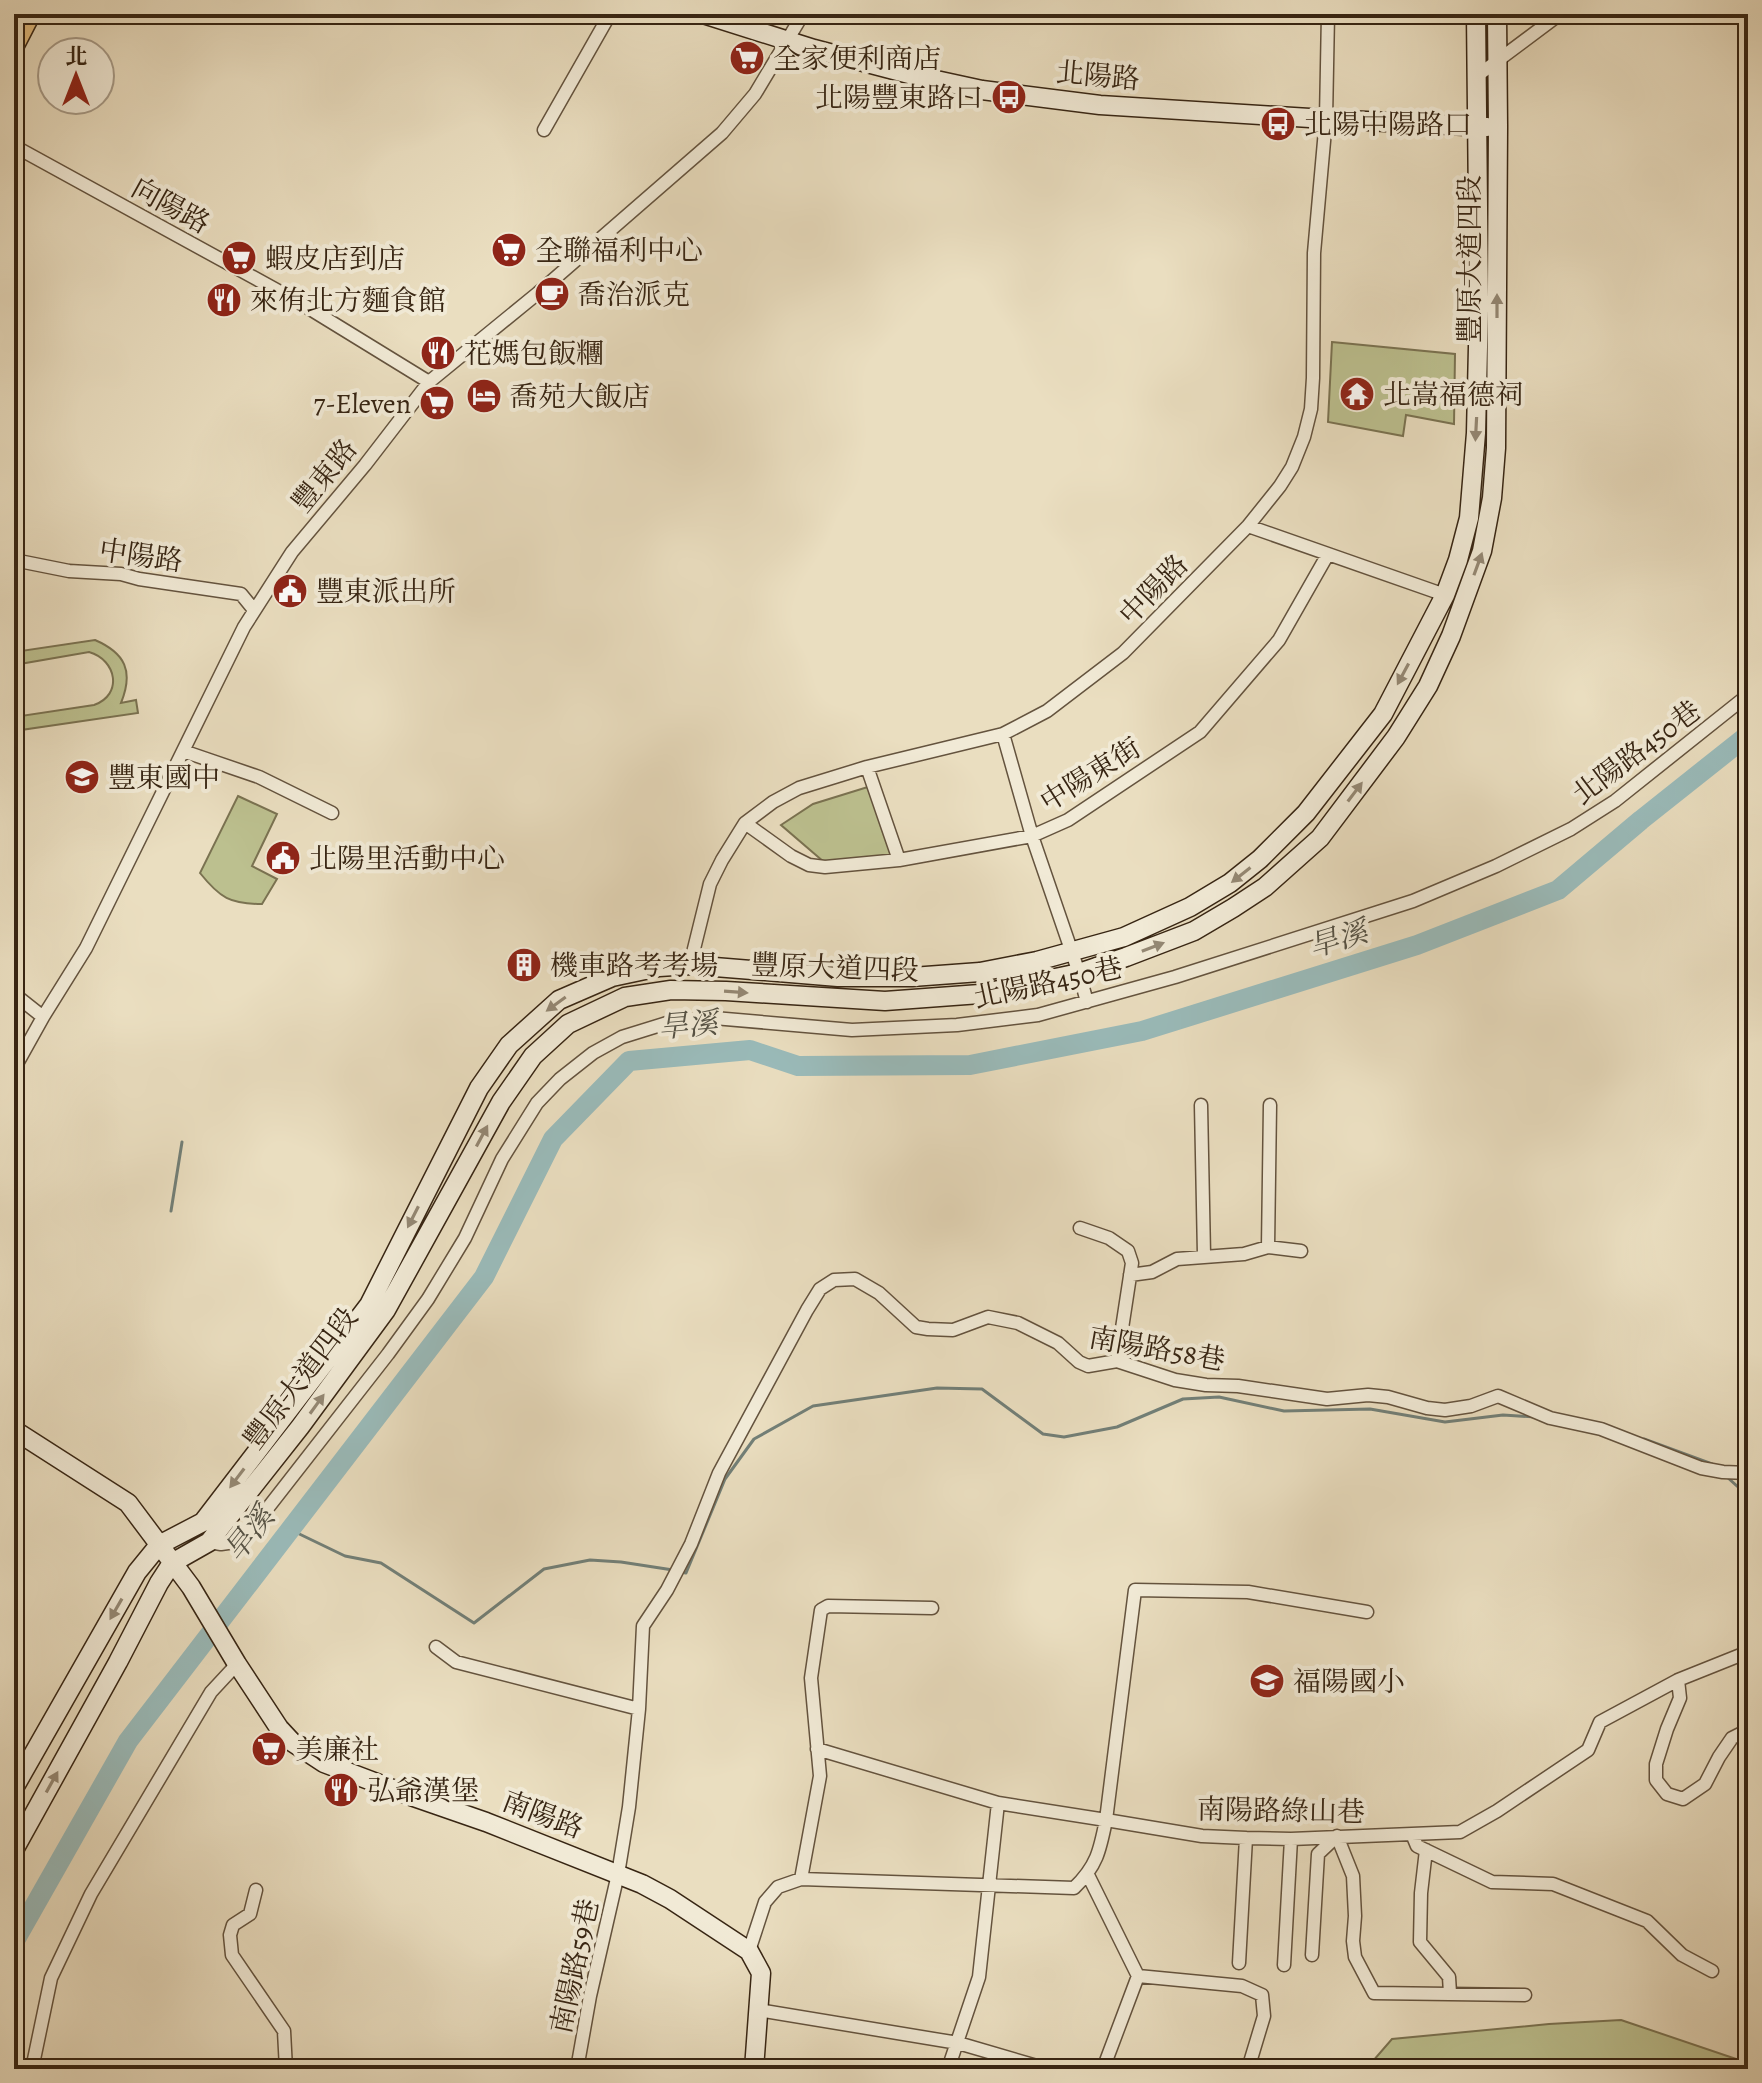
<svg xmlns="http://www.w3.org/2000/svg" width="1762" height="2083" font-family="Alegreya,'Noto Serif TC',serif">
<rect width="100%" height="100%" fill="#eadec0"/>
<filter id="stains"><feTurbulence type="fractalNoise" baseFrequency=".0025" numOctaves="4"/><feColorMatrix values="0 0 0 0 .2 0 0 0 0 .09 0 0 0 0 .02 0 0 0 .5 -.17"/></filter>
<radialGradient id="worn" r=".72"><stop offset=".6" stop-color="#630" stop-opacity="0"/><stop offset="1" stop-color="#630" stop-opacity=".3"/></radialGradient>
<path fill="#bcc08f" stroke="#7a7251" stroke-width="2" d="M1332,342l123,12 -1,70 -48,-9 -3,21 -75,-14z
M95,640c30,13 39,31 26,63l15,-3 2,13 -124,18v-14l80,-12c29,-10 23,-45 -5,-53l-75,13v-13z
M871,786l26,71 -73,5 -43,-37 32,-21z
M238,796l39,18 -25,52 25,13 -15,25c-32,0 -42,-6 -62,-31z
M1621,2020l127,43v6h-382l26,-30 157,-15z"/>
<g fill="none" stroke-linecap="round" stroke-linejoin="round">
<path stroke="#727f77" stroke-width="3" d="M171,1211l11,-69
M1644,1439l68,25
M1727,1477l21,19
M289,1529l56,27 36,7 93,60 70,-54 46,-9 31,2 52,8
M680,1572l6,1 39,-94 29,-40 59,-33 124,-18 45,1 61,45 21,3 53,-10 66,-28 36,-2 65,14 86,-2 75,13 58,-7 33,2"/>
<path stroke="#9abbba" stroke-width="20" d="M14,1942l114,-201 356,-464 69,-138 76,-78 121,-11 48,16 172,-1 172,-34 275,-86 141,-55 83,-70 107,-85"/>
<defs>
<path id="street" d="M1477,76l83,-62
M544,130l66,-116
M14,146l288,158 127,78
M1248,526l197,69
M14,560l55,11 52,3 18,5 102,15 13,16
M1003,734l29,102 47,137 8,29
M183,751l76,26 73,36
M867,767l32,93
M745,823l46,33 18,9 16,2 74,-7 133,-24 36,-16 132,-88 79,-92 49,-86
M690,965l20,-81 12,-24 23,-37 28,-21 26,-14 68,-21 136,-33 44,-23 76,-58 125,-127 32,-40 12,-19 12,-30 7,-28 2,-31 1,-125 12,-134 2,-105
M14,994l29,23
M14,1069l29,-52 43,-69 158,-321 48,-75 73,-87 64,-83 109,-89 184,-160 33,-39 48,-80
M1201,1105l3,150
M1080,1228l29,10 19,13 4,12 -15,98
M1268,1247l2,-142
M1130,1275l22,-3 25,-13 67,-5 24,-7 33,4
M209,1542l12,2 21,-3 146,-187 40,-55 37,-61 37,-79 35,-56 23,-24 33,-26 29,-16 45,-14 47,-5 138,12 105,-5 81,-10 137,-38 238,-76 83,-35 75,-37 44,-28 133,-106
M436,1647l20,15 183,47
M1678,1680l2,18 -13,31 -11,35v16l11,14 16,5 22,-15 14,-27 13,-19 16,-8
M817,1749l181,54
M1412,1834l5,12 75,36 61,2 94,37 35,34 30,16
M1426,1850l-5,43 -1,49 29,35 1,16
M1088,1875l50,101 -35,93
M801,1879l19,-103 -9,-98 10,-68 7,-4 104,2
M256,1890l-6,24 -17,11 -3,10 2,20 52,76 2,38
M749,1951l16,-49 13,-15 23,-8 273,9c23,-22 26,-38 32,-68l96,16 44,2 45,1 169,-7 37,-21 91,-61 12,-28 78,-42 70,-28
M1312,1955l6,-101 19,-18 16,40 2,40 -2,25 2,16 19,36 151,2
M1239,1963l7,-125
M1284,1965l7,-126
M1138,1976l104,10 20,9 2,21 -16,53
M758,2010l200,33 89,26
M32,2069l19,-91 40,-84 120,-202 26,-28
M577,2069l13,-73 28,-122 11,-67 10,-98 4,-83 24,-36 24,-46 28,-71 88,-163 13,-21 14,-9 21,-1 24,14 37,34 12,2 25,1 35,-13 30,6 40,20 21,19 9,4 29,-5 58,19 31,5 32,1 89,13 41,-4 20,2 39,11 18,2 26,-4 27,-10 52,22 51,11 100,39 22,4 25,1
M948,2069l31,-92 19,-174 108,17 29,-230 113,2 119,20"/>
<path id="secondary" d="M703,14l111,35 99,26 69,15 118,15 226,14 161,8
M14,1430l114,73 63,84 46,77 42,64 13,14 32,21 87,33 75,26 156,62 28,15 79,52 12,22 -7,96
M14,1788l123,-216 22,-27 44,-23 166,-217 110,-217 30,-43 50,-45 53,-23 47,-10 31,-2 148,12h74l68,-5 57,-11 87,-24 66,-30 40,-24 30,-24 46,-46 77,-99 62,-119 13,-35 11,-42 7,-85 3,-129 -3,-290
M14,1850l104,-188 41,-79 13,-20 37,-21 91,-115 86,-117 115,-208 32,-46 35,-32 57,-27 46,-7 55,1 159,10 95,-7 99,-21 47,-16 68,-26 39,-23 32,-21 55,-49 76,-101 32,-51 23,-50 31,-85 10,-53 4,-50 2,-321 -1,-113"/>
<path id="primary" d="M14,45l16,-31"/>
</defs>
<use href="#street" stroke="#64533e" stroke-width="15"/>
<use href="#secondary" stroke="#372513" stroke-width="21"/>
<use href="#primary" stroke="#372513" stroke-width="23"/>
<use href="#street" stroke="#f1ead6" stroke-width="12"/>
<use href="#secondary" stroke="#f1ead6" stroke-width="18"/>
<use href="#primary" stroke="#e5bf80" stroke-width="20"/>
</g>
<defs><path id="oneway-solid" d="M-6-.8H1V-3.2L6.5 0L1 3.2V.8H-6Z" transform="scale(2)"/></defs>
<g fill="#948874">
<use href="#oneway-solid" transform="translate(1497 306) rotate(-90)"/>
<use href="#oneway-solid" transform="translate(1476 429) rotate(93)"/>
<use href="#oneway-solid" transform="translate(1478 564) rotate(-70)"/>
<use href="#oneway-solid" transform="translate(1403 674) rotate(118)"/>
<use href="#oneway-solid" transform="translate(1355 792) rotate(-53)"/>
<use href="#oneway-solid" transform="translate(1241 875) rotate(142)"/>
<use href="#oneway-solid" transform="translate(1153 947) rotate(-21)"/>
<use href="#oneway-solid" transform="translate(736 992) rotate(4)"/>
<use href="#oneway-solid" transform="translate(556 1004) rotate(144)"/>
<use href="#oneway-solid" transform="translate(482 1136) rotate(-62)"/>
<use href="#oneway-solid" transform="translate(413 1217) rotate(117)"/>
<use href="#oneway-solid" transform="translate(317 1404) rotate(-54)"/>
<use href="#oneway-solid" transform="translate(237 1478) rotate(127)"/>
<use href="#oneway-solid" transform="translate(116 1609) rotate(120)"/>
<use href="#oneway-solid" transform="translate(52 1782) rotate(-61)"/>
</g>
<defs>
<symbol id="supermarket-disc" viewBox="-11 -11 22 22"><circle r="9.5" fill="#8f2418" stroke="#f1ead6"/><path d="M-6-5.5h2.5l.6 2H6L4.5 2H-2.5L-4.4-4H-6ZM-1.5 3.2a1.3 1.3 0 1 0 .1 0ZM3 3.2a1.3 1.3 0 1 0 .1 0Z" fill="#fff"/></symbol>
<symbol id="bus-disc" viewBox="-11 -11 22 22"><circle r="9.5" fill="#8f2418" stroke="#f1ead6"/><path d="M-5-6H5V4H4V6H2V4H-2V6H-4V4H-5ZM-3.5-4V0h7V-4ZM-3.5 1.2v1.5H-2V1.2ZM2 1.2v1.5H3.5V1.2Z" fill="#fff"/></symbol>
<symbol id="cafe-disc" viewBox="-11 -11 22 22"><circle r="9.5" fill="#8f2418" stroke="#f1ead6"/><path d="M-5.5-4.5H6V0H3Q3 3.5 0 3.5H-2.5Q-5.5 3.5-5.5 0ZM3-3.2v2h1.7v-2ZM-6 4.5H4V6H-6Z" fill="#fff"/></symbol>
<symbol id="restaurant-disc" viewBox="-11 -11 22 22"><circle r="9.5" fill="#8f2418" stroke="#f1ead6"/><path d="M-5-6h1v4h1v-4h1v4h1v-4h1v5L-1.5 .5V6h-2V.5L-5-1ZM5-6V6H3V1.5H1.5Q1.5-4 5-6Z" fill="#fff"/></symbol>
<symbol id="temple-disc" viewBox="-11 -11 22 22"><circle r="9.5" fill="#8f2418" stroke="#f1ead6"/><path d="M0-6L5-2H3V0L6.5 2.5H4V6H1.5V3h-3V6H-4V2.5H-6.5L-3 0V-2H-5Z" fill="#fff"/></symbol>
<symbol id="hotel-disc" viewBox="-11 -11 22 22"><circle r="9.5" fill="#8f2418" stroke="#f1ead6"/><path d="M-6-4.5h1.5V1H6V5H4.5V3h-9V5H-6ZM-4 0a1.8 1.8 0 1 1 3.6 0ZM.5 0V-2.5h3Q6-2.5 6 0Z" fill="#fff"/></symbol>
<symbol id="civic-disc" viewBox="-11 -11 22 22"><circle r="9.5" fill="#8f2418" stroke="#f1ead6"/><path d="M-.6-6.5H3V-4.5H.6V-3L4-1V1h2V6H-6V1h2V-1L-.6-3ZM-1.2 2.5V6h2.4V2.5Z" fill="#fff"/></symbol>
<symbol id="school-disc" viewBox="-11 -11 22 22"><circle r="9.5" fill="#8f2418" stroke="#f1ead6"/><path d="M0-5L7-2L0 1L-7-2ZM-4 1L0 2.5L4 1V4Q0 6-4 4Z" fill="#fff"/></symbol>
<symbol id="building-disc" viewBox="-11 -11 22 22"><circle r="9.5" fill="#8f2418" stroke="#f1ead6"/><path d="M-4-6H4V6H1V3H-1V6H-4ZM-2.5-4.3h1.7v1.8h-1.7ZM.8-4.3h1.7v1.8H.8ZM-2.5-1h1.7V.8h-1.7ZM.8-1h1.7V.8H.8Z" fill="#fff"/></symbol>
</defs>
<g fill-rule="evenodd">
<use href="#supermarket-disc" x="727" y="38" width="40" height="40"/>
<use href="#bus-disc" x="989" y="77" width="40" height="40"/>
<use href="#bus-disc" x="1258" y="104" width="40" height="40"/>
<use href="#supermarket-disc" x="489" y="230" width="40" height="40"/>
<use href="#supermarket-disc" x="219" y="238" width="40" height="40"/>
<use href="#cafe-disc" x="532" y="274" width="40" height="40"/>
<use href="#restaurant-disc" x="204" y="280" width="40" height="40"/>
<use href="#restaurant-disc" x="418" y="333" width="40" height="40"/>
<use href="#temple-disc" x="1337" y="374" width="40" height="40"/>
<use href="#hotel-disc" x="464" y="376" width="40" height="40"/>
<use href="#supermarket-disc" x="417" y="383" width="40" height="40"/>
<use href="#civic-disc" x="270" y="571" width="40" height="40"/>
<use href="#school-disc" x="62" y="757" width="40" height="40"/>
<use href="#civic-disc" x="263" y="838" width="40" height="40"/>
<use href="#building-disc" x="504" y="945" width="40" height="40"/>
<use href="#school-disc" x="1247" y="1661" width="40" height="40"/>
<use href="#supermarket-disc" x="249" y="1729" width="40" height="40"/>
<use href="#restaurant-disc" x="321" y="1770" width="40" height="40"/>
</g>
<g text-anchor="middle" stroke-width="8" stroke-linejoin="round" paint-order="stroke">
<g font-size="28" fill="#372513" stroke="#f1ead6" text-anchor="start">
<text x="773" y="68">全家便利商店</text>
<text x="983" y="107" text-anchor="end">北陽豐東路口</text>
<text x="1304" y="134">北陽中陽路口</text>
<text x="535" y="260">全聯福利中心</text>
<text x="265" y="268">蝦皮店到店</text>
<text x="578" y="304">喬治派克</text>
<text x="250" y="310">來侑北方麵食館</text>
<text x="464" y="363">花媽包飯糰</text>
<text x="1383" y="404">北嵩福德祠</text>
<text x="510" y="406">喬苑大飯店</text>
<text x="411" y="413" text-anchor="end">7-Eleven</text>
<text x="316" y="601">豐東派出所</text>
<text x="108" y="787">豐東國中</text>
<text x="309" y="868">北陽里活動中心</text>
<text x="550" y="975">機車路考考場</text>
<text x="1293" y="1691">福陽國小</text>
<text x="295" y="1759">美廉社</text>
<text x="367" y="1800">弘爺漢堡</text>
</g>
<g font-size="28" fill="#372513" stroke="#f1ead6">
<text transform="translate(1098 75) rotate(5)" y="10">北陽路</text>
<text transform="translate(171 205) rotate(29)" y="10">向陽路</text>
<text transform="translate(1469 259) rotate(-90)" y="10">豐原大道四段</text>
<text transform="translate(324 475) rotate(-51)" y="10">豐東路</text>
<text transform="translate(141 555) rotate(8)" y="10">中陽路</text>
<text transform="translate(1153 589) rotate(-46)" y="10">中陽路</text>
<text transform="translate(1636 752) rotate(-37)" y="10">北陽路450巷</text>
<text transform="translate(1090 774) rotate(-32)" y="10">中陽東街</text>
<text transform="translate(835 967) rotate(2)" y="10">豐原大道四段</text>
<text transform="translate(1048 982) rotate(-12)" y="10">北陽路450巷</text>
<text transform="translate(1157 1348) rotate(10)" y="10">南陽路58巷</text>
<text transform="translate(300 1378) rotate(-53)" y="10">豐原大道四段</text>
<text transform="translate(1281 1810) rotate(1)" y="10">南陽路綠山巷</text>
<text transform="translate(543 1814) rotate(21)" y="10">南陽路</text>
<text transform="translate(574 1966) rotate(-78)" y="10">南陽路59巷</text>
</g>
<g font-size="30" font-style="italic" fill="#555245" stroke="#f1ead6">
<text transform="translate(1338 939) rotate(-17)" y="10">旱溪</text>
<text transform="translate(688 1025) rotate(-5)" y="10">旱溪</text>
<text transform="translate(249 1534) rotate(-52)" y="10">旱溪</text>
</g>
</g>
<rect width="1762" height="2083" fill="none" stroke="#eadec0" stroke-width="48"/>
<rect x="16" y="16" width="1730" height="2051" fill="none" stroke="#372513" stroke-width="4"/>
<rect x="24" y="24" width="1714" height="2035" fill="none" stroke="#372513" stroke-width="2"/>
<g transform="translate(76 76)"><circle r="38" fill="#f1ead6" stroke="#a79b88" stroke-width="2"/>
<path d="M0-6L14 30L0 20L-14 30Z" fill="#8f2418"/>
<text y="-12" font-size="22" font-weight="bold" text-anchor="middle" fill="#372513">北</text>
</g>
<rect width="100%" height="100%" filter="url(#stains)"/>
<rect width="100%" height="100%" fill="url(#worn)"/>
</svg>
